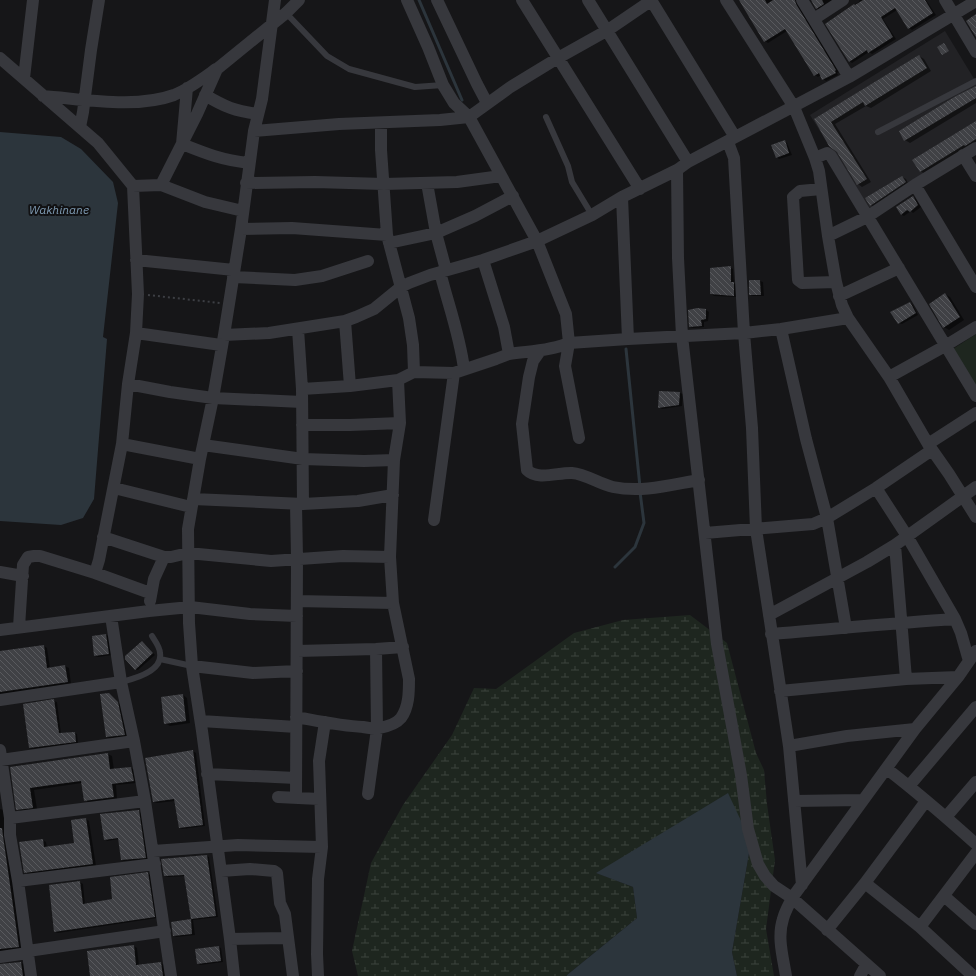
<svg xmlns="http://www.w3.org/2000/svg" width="976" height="976" font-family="'IBM Plex Sans',sans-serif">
<defs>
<pattern id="wetland-marsh" width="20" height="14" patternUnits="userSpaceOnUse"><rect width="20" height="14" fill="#1e261f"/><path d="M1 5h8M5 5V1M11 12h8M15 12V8" fill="none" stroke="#3c433d"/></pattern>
<pattern id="building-back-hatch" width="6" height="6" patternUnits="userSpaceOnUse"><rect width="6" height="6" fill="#404145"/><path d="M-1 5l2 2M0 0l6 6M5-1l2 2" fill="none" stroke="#595a5e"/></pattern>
</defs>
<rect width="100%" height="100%" fill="#161618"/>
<path fill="#222225" d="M945,31l31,51v61l-108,66 -58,-94z"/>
<path fill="#1e261f" d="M976,334v53l-23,-38z"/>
<path fill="url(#wetland-marsh)" d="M690,615l37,28 29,110 8,17 3,34 8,56 -9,69 8,47h-37l-5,-24 19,-110 -154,31 36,14 4,31 -70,57v1h-209l-6,-25 19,-88 32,-58 49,-70 22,-47 22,1 78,-56 49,-13z"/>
<path fill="#2c353c" d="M0,132l61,5 20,12 32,33 5,21 -15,134 4,2 -13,160 -11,19 -22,7 -61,-4z
M728,793l23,49 -19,110 5,24h-170v-1l70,-57 -4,-31 -37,-14z"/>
<path fill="#0007" d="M740,0h58l1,6 40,66 -2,1 1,2 -12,6 -3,-2 -2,-4 -3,2 -3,-2 -28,-44 -19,12 -3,-2z
M811,0h25l-16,10 -3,-2z
M859,0h67l10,15 -24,15 -3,-2 -12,-18 -14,9 13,20 -24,15 -3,-2 -17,11 -3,-2 -22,-37 33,-23z
M919,56l5,3 7,12 -60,37 -5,-2 -31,18 36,58 -9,5 -4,-3 -20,-33 -23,-32z
M976,88v15l-66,40 -5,-3 -5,-8z
M976,122v22l-51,30 -5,-3z
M784,141l3,2 5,12 -13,4 -2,-2z
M902,177l4,2 3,6 -34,23 -4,-3z
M913,197l2,1 6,9 -8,6 -2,-2 -7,5 -2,-1 -5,-8z
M730,267l3,2 1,14 2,1 1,13 -23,-1 -3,-2z
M760,281l3,1 1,14h-11l-3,-1z
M945,294l5,3 14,23 -15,10 -5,-3z
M910,303l3,2 5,10 -16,9 -3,-1z
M706,310l3,2 -1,9 -4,1v5l-11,1 -3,-1 -1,-16z
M680,393l3,1 -1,12 -20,3 -3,-2z
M106,635l3,1 3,19 -14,2 -3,-1z
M145,644l10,11 -17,15 -3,-1z
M44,646l3,2 3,20 15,-2 4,2 2,16 -71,11v-43z
M109,694l12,11 7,32 -17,2 -4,-2z
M183,695l4,3 3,25 -20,3 -5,-3z
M54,701l3,1 4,32 14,-1 2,1 1,9 -46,6 -3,-1 -5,-43z
M193,751l3,2 9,73 -23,3 -2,-1 -5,-27 -18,2 -3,-1z
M108,754l4,2 2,14 17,-2 4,2 2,13 -21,2 1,14 -28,4 -4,-3 -3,-17 -48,7 3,19 -16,2 -4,-2 -6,-41z
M0,809l4,1 18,138 -22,4z
M139,811l2,2 7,46 -24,2 -2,-1 -3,-21 -12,2 -2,-2z
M86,819l3,2 7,45 -68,8 -3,-2 18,-32 3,2 1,6 28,-4z
M206,856l3,1 9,60 -25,3 2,15 -19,2 -2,-2 -2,-12 20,-3 -7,-44 -17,1 -3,-1z
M148,873l3,2 6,43 -99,15 -3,-1 -5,-46 30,-4 3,2 2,21 28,-5z
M134,946l3,2 2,18 22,-3 3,2 1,11h-74z
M219,947l2,1 2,14 -23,3 -2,-2z
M21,963l3,1 3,12h-27v-11z"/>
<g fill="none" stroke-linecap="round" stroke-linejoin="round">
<path stroke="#2c353c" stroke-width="3" d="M419,0l43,100
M626,349l14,138
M615,567l20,-20 9,-24 -4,-31"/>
</g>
<path fill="url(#building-back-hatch)" d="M739,0h26l2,4 6,-4h22l1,4 40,66 -1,1 1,2 -14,7 -3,-7 -5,3 -29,-47 -21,13z
M811,0h11l2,4 -8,5z
M863,0h62l8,13 -25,16 -13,-21 -14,9 12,20 -25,16 -1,-3 -18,12 -24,-38 29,-20 1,1z
M976,14v23l-10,-16z
M944,43l5,8 -7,4 -5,-8z
M919,55l8,13 -62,38 -2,-4 -32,20 36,57 -10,6 -20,-33 -8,-6 -15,-27z
M976,86v12l-72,43 -5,-10 57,-35z
M976,121v18l-11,7 -1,-1 -44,27 -8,-12z
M785,140l4,13 -13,5 -5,-13z
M902,176l4,6 -36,24 -5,-8z
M913,196l5,9 -8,7 -3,-2 -6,5 -5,-8z
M731,266v16h3v14l-24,-2v-26z
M749,280h11l1,15h-12z
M945,293l15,24 -17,11 -14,-24z
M910,302l6,11 -18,11 -8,-12z
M697,308l9,1v10l-5,1 1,6 -13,1 -1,-17z
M659,391l21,1 -1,13 -21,3z
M106,634l3,20 -15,2 -2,-20z
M142,641l11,12 -18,17 -10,-11v-3z
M44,645l3,23 18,-3 3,17 -68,10v-41z
M109,693l9,9 7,33 -19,2 -6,-43z
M183,694l3,27 -22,3 -3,-27z
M54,699l5,34 16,-1 1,10 -47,6 -6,-44z
M193,750l10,75 -24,3 -5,-29 -21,3 -8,-44z
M108,753l2,16 21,-2 3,14 -22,3 2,13 -30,4 -3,-20 -30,4 -21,3 3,20 -17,2 -6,-43z
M139,810l7,48 -25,2 -3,-22 -14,2 -4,-26z
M86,818l7,46 -69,9 -5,-31 24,-3 1,8 30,-4 -3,-23z
M0,828h2l1,8 16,111 -19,2z
M207,855l9,61 -25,3 -7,-44 -20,1 -3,-17z
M148,872l7,45 -101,15 -5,-47 31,-4 3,23 29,-5 -2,-22z
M191,919l1,15 -19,2 -2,-14z
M134,945l2,20 25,-3 2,14h-73l-3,-25z
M219,946l2,15 -24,3 -2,-15z
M21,962l2,14h-23v-12z"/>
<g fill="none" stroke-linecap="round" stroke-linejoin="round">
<path stroke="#3d3f44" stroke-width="2" stroke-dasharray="2 3" stroke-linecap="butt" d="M148,295l72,8"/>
<path stroke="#37383d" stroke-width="6" d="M286,13l41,43 22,13 66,18 28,-2
M546,117l22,49 4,16 20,33
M878,132l98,-51
M160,659l32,7
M121,682c13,-3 42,-11 39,-29 0,-6 -5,-12 -8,-17"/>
<path stroke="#37383d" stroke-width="12" d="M407,0l21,47 15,38 11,18 15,14 68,124 29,73 3,29 -4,23 14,72
M437,0l40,84 10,19
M522,0l118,189
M588,0l100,162
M651,0l84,137
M726,0l68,107 21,51 4,13 9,65 8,46 6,23 6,13 41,59 39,67 21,30 27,43
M802,0l47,77
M945,0l31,52
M814,19l29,-19
M0,58l98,85 35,43 28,-1 44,17 38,9
M24,78l9,-78
M187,88l-5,56c25,10 40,16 67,19
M205,95c20,12 30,16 53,19
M43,96c40,3 93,13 131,-1 15,-6 28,-16 42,-26
M381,123v27l6,85 22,83 4,27 1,27
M80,127l3,-15 8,-62 8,-50
M254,131l85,-7 101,-4 29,-3 40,-29 49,-30 50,-28 44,-30
M728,142l6,16 10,175 8,95 4,101 33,217 13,139
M963,155l13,21
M815,158l12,-5 4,3 145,240
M677,170l1,88 4,78 35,308 24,131 7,54 10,35 7,12 9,10 18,12 88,78
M246,183l69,-1 69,2 73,-2 44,-6
M427,183l9,50 10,37
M161,185l36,-71 20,-45 69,-56 13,-13
M915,185l61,102
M821,189l-21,2 -7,6 5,83 4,3 34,-1
M622,197l6,142
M241,229l51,-1 95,7
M828,236l39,-19 48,-32 61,-37
M389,243l47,-10 39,-17 38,-20
M136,260l98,10
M440,272c8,32 20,64 24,97
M233,277l62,3 27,-4 46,-15
M839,296l60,-28
M345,321l5,65
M298,329l4,60 1,115
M781,329l25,110 21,79 19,110
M136,333l85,12
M224,335l45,-2 76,-12 11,-4 18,-8 27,-22 8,-4 21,-8 53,-15 54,-19 55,-26 30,-18 55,-27 11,-8 161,-85 127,-76
M540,351l-7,10 -4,16 -7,47 5,46c11,11 32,2 45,3 14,1 27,11 41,14 29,6 57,-2 86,-7
M509,354c20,-3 41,-3 60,-11l59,-4 116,-6 37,-4 67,-11
M889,377l56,-31 31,-19
M128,384l42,8 43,6 89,4
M302,389l48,-3 48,-6
M302,425h48l50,-2
M122,444l78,15
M928,444l48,-31
M203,445l100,14 61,2 30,-1
M114,488l77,19
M876,488l31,48 48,83 6,14 8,28
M193,499l110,5 55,-3 35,-6
M296,504l1,54 -1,239
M434,520l20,-147
M705,533l108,-9 14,-6 49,-30 56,-38
M103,537l61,20h7l17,-4 83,8 72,-5 47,1
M895,545l11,134
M0,572l23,4
M95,573l4,-13 23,-116 6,-60 8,-51 2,-39 -5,-108
M150,601l4,-22 10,-22
M297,601l96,2
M769,615l98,-53 28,-17 81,-58
M111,616l10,66 13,59 11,60 26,175
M19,627l4,-62 5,-8 6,-1h6l55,17 55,20
M0,630l149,-19 41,-4 60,7 47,2
M771,634c62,-5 123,-11 184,-15
M297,651l79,-2 27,-2
M192,666l61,7 44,-2
M780,691l126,-12 52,-2
M0,700l121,-18
M296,717c22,4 45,9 67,10 5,1 11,2 16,1 6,-1 17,-4 22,-10 8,-11 8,-26 8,-39l-16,-76 -3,-46 4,-97 6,-37 -2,-43 16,-8 40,1 42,-14 13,-5 -5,-27 -21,-67
M201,721l95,6
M789,746l58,-10 68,-7
M0,750l10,68v17l8,46 13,95
M1,760l133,-19
M887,769c31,24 60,49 89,75
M207,774l89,4
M909,786l67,-79
M368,794l9,-65 -1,-80
M278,797l41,2
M794,801l68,-1
M946,817l30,-35
M10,818l135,-17
M153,851l85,-6 84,2
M221,871l29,-2 24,2 3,2 3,30 5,11 8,62
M18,881l137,-17
M865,883l55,44 53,49
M944,896l32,28
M920,927l56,-74
M827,930l38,-47 61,-82
M230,939l58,-1
M28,951l137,-20
M0,957l28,-4
M234,976l-4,-37 -28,-208 -10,-65 -3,-43 -1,-94 12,-70 13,-61 11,-63 17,-106 13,-98 8,-32 13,-99
M318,976l-1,-22 1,-75 4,-32 -3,-86 6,-39
M786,976c-3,-19 -9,-39 -3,-57 2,-8 6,-14 9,-21l123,-169 43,-52 18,-26
M860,976l6,-11"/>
</g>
<g text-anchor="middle" stroke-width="4" stroke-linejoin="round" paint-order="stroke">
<g font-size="12" font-style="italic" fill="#7f9bb3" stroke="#111113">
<text x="59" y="214">Wakhinane</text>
</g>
</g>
</svg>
